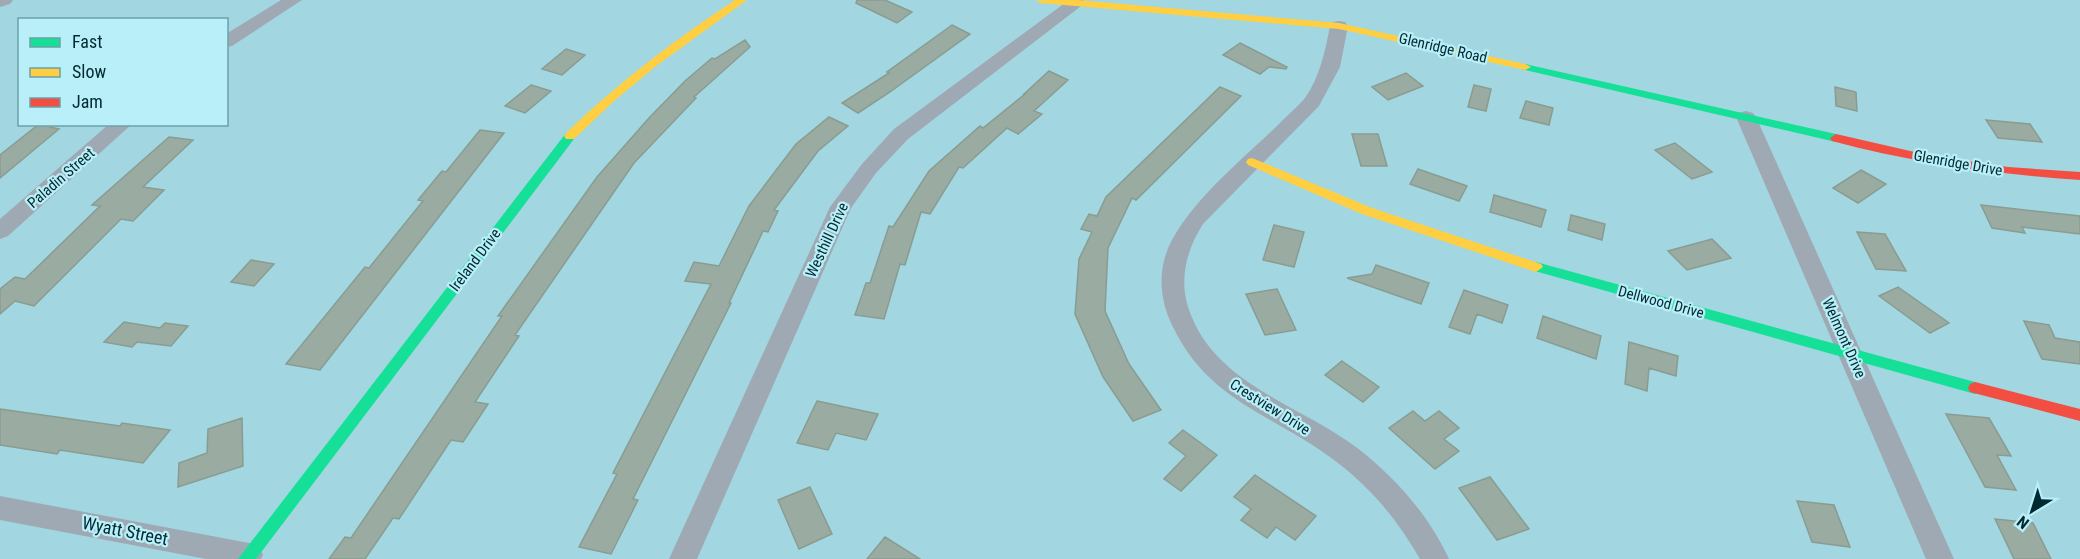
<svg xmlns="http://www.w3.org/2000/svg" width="2080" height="559" font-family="'Roboto Condensed',sans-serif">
<rect width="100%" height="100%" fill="#a2d6e0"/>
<path fill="#9aaca1" stroke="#899c92" stroke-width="1.5" d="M857,0h28l27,12 -15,11 -41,-20z
M952,25l18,9 -80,58 -32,21 -16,-10 47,-30 -2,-1z
M745,40l5,7 -56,50 2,1 -62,65 -119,172 4,1 -44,66 13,2 -25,38 -12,-2 -52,79 -6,-1 -28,41h-36l16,-22 6,1 151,-222h-4l99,-139 52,-59 36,-37 27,-23 3,1z
M1240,43l47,24 -1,2 -17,-2 -9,7 -37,-19z
M566,49l19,6 -23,20 -20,-6z
M1049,71l19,9 -34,31 8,3 -24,20 -11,-6 -44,40 -4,-1 -29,47 -9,-2 -16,53 -5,-1 -16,55 -29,-4 11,-32h4l19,-57 4,1 36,-56 51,-45 3,2 42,-34h-1z
M1406,73l17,13 -35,14 -16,-13z
M531,85l20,6 -26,22 -20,-7z
M1474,85l17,4 -5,22 -18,-4z
M1220,87l21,9 -105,104 -4,-2 -24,50 -3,63 24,53 32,46 -28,11 -30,-44 -28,-63 4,-55 13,-27 -11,-3 8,-15 8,2 9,-19z
M1835,87l21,5 1,19 -21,-5z
M1526,101l27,7 -4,17 -29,-7z
M829,117l19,9 -30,25 -44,59 4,1 -10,21 -5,-1 -34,72h2l-98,196 5,1 -27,54 -32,-7 38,-73 -4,-1 98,-189 -26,-3 9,-19 25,4 30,-60 47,-62z
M1986,120l44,4 12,18 -44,-4z
M39,124h9l2,3 9,2 -59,49v-23z
M480,130l24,3 -184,237 -34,-6 79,-97 4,1 54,-67 -5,-1 24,-29 4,1z
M1352,134h26l9,32h-26z
M169,137l24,3 -50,47 21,3 -31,31 -12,-2 -87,87 -19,-5 -15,13v-25l15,-12 10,2 75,-73 -8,-1z
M1675,143l37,29 -20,7 -37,-29z
M1418,169l49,17 -8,15 -49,-17z
M1861,170l25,14 -28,19 -25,-15z
M1494,195l52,15 -5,17 -51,-15z
M1981,205l99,11v18l-58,-7 3,6 -33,-5z
M1571,215l34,9 -3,16 -34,-10z
M1274,225l30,7 -10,35 -31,-7z
M1857,232l28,2 21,37 -30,-2z
M1712,239l19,19 -44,12 -19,-19z
M251,260l23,4 -20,22 -23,-4z
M1376,265l53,18 -8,21 -74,-26 25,-4z
M1898,287l51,36 -19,10 -51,-37z
M1277,289l19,41 -31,5 -19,-41z
M1464,290l44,15 -6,18 -25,-9 -7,20 -21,-7z
M1543,316l58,20 -5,23 -59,-21z
M2024,321l25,4 6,13 25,4v22l-38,-5z
M124,322l36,6 5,-5 23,3 -17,20 -34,-4 -5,5 -28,-5z
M1629,342l49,14 -2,20 -27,-8 -2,23 -22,-7z
M1342,361l37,26 -16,15 -38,-27z
M817,401l61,13 -12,26 -30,-7 -8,17 -31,-7z
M0,409l120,17 2,-3 48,7 -27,33 -83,-13 -3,4 -57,-9z
M1413,411l12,10 14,-10 20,17 -15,11 15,12 -24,18 -46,-41z
M1946,414l43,4 22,38 -14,-1 19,35 -31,-3z
M242,418l1,48 -65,21 1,-24 28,-10 1,-24z
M1183,430l34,25 -36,36 -17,-12 22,-23 -17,-13z
M1255,475l61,41 -21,24 -19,-13 -9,11 -26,-18 10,-11 -17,-12z
M1490,477l39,52 -32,11 -38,-52z
M810,487l22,47 -33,15 -21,-49z
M1797,501l37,4 16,42 -38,-5z
M1995,519l38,4 18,36h-37z
M885,537l35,22h-53z"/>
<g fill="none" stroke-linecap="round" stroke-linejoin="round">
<path fill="#9fa9b3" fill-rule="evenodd" d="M0,0h13l-3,4 -10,3z
M281,0h21l-70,46 -6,1v-13z
M1069,0h14l2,3 -177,136 -32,34 -25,35 -154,351h-28l161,-352 32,-43 32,-35z
M1339,21l6,1 3,4 -8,41 -21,39 -116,118c-16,25 -24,54 -15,83 25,77 109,96 168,140 38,29 73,68 93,112h-29c-21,-37 -48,-70 -82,-96 -61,-48 -128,-59 -165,-136 -11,-21 -15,-47 -8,-70 14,-47 79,-99 114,-133 8,-9 19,-17 26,-26 15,-22 20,-46 25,-72l3,-4z
M1746,111l7,2 3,4 198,442h-28l-190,-442 3,-4z
M109,124h23l-124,112 -8,3v-20z
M0,496l249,47 10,3 4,9 -2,4h-55l-206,-39z"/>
<path fill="#16e098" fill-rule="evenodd" d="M1525,64l311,70 6,4 -6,4 -315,-73v-4z
M570,132l4,1 2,3 -2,3 -318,420h-18l328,-426z
M1536,262l439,120 5,2 2,4 -2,4 -5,2 -444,-124 -2,-3 2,-3z"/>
<path fill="#ffcf43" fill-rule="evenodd" d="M735,0h12l-91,66 -42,35 -40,38h-8l-2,-3 2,-3c52,-50 108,-93 169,-133z
M1036,0h41l262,23 186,41 6,3 -6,3 -186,-41 -298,-26z
M1252,158l120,50 169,56 2,3 -7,5 -174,-58 -114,-49 -2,-3 2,-3z"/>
<path fill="#f24e42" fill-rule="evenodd" d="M1836,134l96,22 76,11 72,5v8c-84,-6 -166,-17 -248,-39l-2,-3z
M1975,382l105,27v12l-110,-29 -2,-4 2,-4z"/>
</g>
<g text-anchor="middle" stroke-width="4.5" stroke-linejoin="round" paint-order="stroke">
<g font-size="15" fill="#002930" stroke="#b9eff9">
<text transform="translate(1443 48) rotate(13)" y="5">Glenridge Road</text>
<text transform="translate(1958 163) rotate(10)" y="5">Glenridge Drive</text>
<text transform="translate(61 178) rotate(-41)" y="5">Paladin Street</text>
<text transform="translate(827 240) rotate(-65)" y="5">Westhill Drive</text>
<text transform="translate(475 260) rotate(-53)" y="5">Ireland Drive</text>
<text transform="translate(1661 302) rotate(15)" y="5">Dellwood Drive</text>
<text transform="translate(1844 338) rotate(66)" y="5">Welmont Drive</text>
<text transform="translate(1270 407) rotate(32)" y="5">Crestview Drive</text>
</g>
<g font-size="18" fill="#002930" stroke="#b9eff9">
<text transform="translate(125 531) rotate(11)" y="6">Wyatt Street</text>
</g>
</g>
<rect x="18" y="18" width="210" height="108" fill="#b9eff9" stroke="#6fa0a9" stroke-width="1.5"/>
<rect x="30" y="38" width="30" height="9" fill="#16e098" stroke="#6fa0a9" stroke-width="1.5"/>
<text x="72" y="48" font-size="18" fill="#002930">Fast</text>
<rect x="30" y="68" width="30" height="9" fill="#ffcf43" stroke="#6fa0a9" stroke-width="1.5"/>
<text x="72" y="78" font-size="18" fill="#002930">Slow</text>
<rect x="30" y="98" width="30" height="9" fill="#f24e42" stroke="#6fa0a9" stroke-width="1.5"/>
<text x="72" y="108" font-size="18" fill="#002930">Jam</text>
<g transform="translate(2032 511) rotate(218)" stroke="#b9eff9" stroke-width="4.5" paint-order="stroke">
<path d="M0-4.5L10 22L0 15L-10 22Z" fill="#002930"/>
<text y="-9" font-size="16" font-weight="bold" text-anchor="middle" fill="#002930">N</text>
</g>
</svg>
